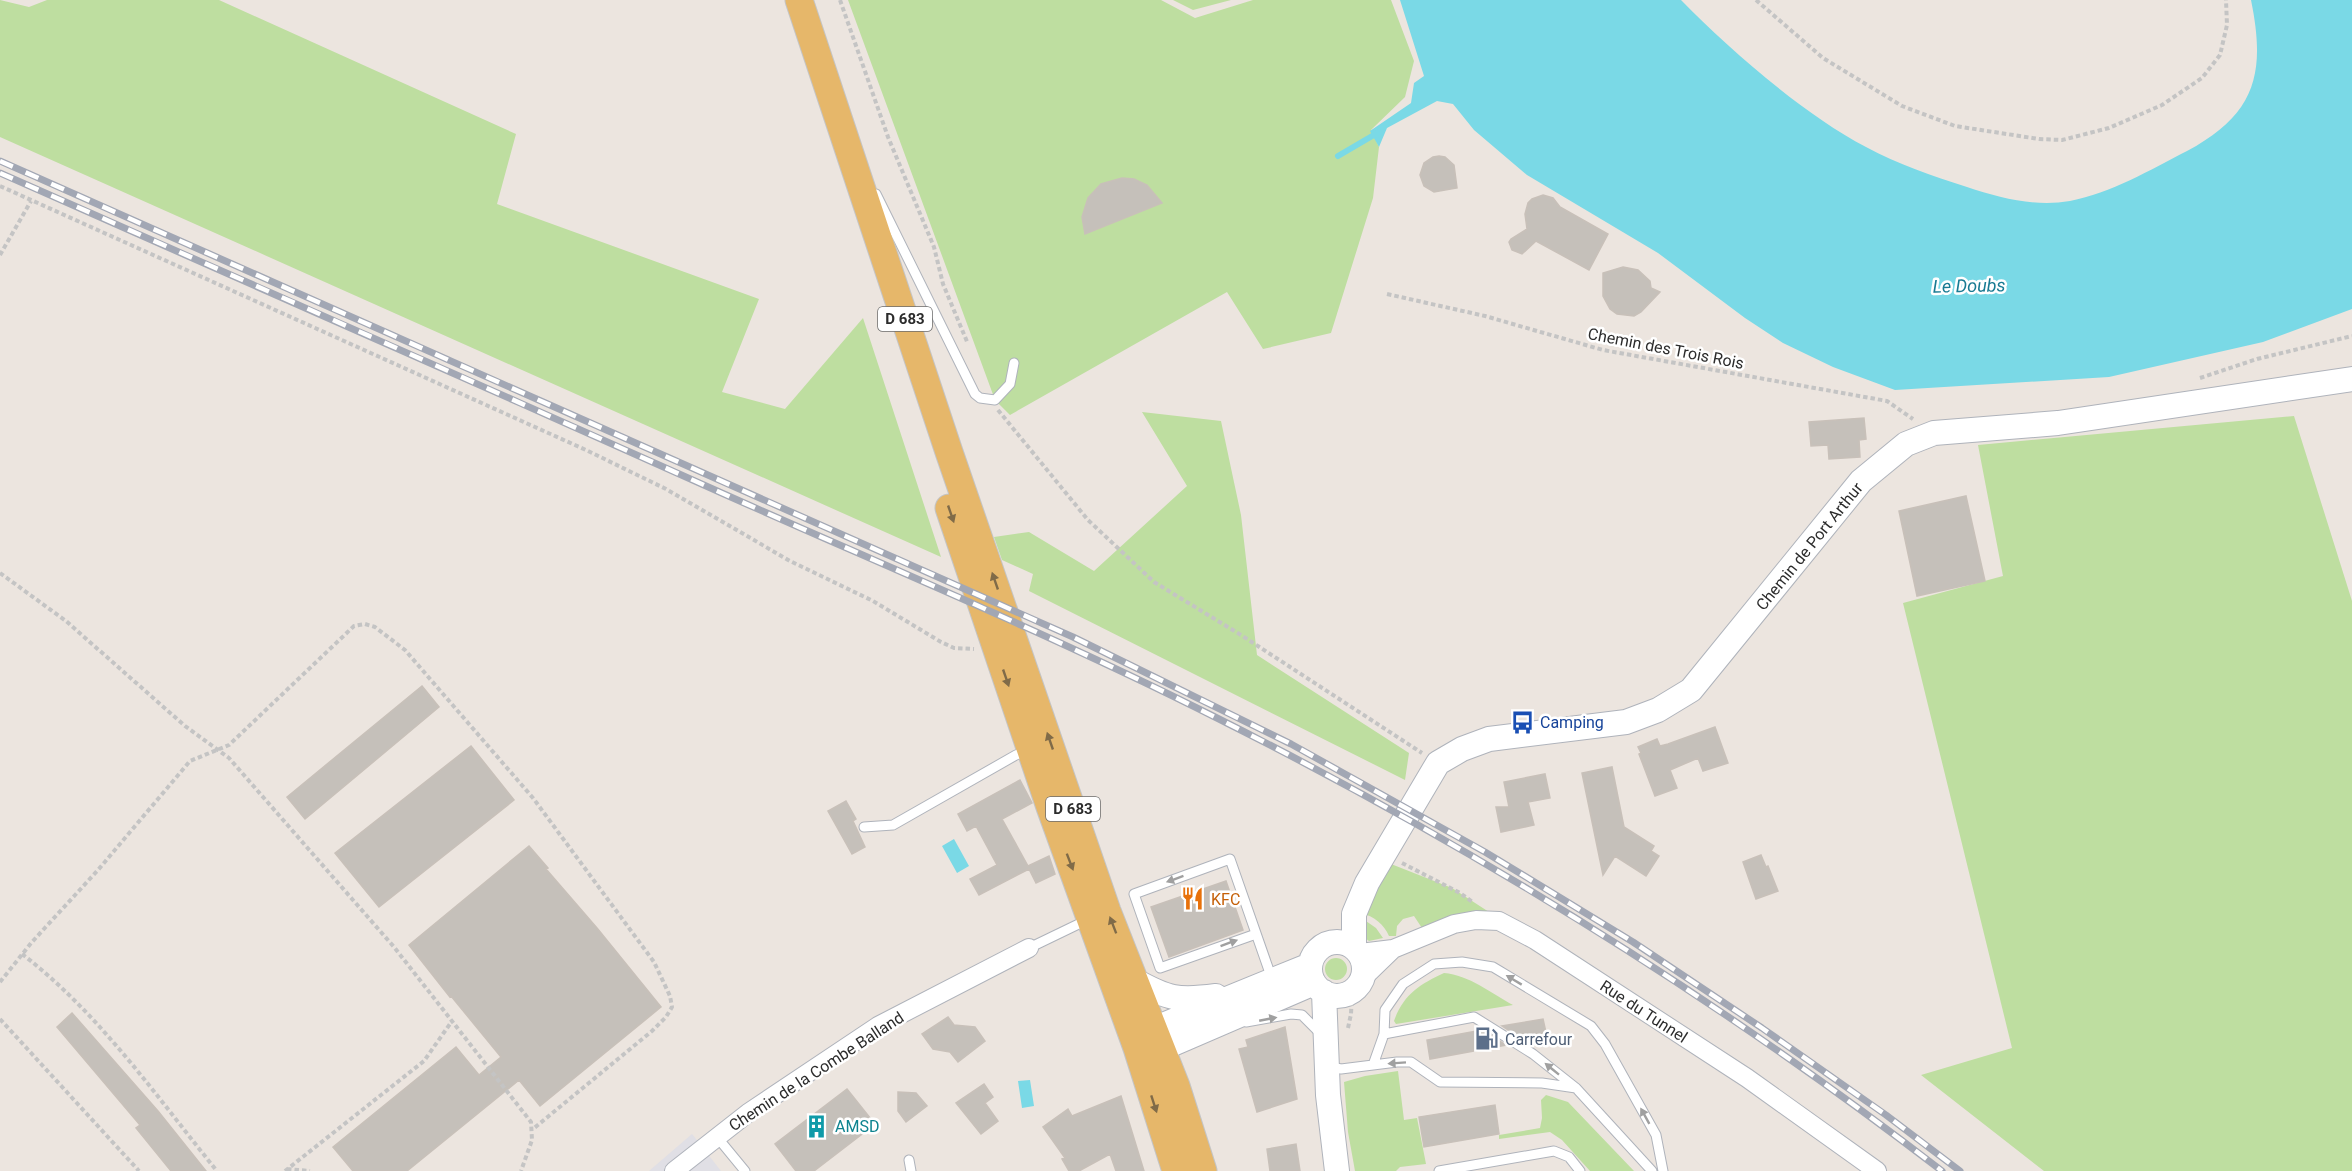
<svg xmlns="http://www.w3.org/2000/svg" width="2352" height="1171" font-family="Roboto,sans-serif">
<rect width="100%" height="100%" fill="#ece5df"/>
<path fill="#e0dfe5" d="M692,1134l29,37h-72z"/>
<path fill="#bedea0" d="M0,0l29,7 18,-7h172l297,134 -19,70 262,95 -37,93 63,17 78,-91 78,239 -941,-420z
M848,0h313l34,18 58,-18h138l23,61 -9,36 -34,33 8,17 -6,51 -42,135 -68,16 -36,-57 -217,123 -15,-15z
M1173,0h58l-38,10z
M1142,412l79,9 20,94 16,140 152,98 -4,27 -376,-189 4,-17 -31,-14 -8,-23 35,-5 65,39 93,-85z
M2294,416l58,185v570h-308l-123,-96 91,-27 -109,-445 100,-27 -25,-131z
M1391,864l61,24 37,24 -67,16 -8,-12 -11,3 -6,7 -1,10h-7c-5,-12 -15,-19 -27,-23z
M1363,919l13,9 7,10 -14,3 -4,-3z
M1325 969a11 11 0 1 1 22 0a11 11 0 1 1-22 0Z
M1444,973c25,2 47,20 69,32l-117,19 -2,-3c9,-26 26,-37 50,-48z
M1398,1071l6,49 13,-2 9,46 -26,3 -4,4h-41l-7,-39 -4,-50 21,-6z
M1546,1095l22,7 66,69h-44l-28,-31 -12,-8 -51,7v-4l41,-7 2,-10 -1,-18z"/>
<path fill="#7ad9e6" d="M1400,0h281c49,50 122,114 185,147 32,17 66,29 101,40 33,11 68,20 103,14 41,-8 80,-31 117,-50 69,-37 79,-78 64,-151h101v309l-89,33 -154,35 -214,13 -62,-23 -50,-24 -38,-25 -87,-65 -131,-78 -53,-45 -21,-26 -16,-3 -50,27 -8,19 -9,-16 41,-28 3,-20 10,-7z
M954,839l15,27 -12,7 -15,-27z
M1030,1080l4,26 -12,2 -4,-27z"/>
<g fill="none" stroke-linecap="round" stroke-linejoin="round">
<path stroke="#7ad9e6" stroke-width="6" d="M1338,156l41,-24"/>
</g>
<path fill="#c5c0ba" stroke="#c8c0b9" stroke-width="1.5" d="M1439,156l6,1 9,8 3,23 -23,4 -10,-6 -4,-11 4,-12 9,-6z
M1122,178l12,1 13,6 15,18 -77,31 -3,-17 6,-19 13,-14z
M1543,195l10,3 7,9 48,27 -19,36 -53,-29 -14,13 -10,-4 -3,-8 2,-3 16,-10 -2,-15 3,-11 4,-4z
M1623,267l15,3 12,11 1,7 9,4 -19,20 -7,4 -17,-2 -7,-5 -7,-13v-23z
M1864,418l2,21 -7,1 1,17 -31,2 -1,-14 -17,1 -2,-24z
M1966,496l19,85 -68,15 -18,-85z
M422,686l17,21 -134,112 -18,-22z
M1715,727l13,36 -25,8 -5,-13 -28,12 7,18 -22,8 -16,-42 2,-1 -3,-6 19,-8 3,7 8,-2z
M471,746l43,54 -135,107 -44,-54z
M1612,767l12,60 30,19 -3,5 8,5 -13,20 -31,-20 -12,19 -21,-102z
M1545,774l5,24 -22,4 6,23 -33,7 -5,-25h13l-5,-25z
M1020,780l12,23 -30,16 26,47 21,-10 6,18 -19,9 -7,-14 -50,26 -9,-16 27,-14 -21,-39 -9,5 -9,-17z
M846,801l10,18 -3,2 12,26 -13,7 -24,-43z
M529,846l19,22 -2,1 51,59 64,79 -121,99 -21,-26 -112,91h-54l-20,-24 123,-100 23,28 22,-18 -50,-61 -1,1 -41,-52z
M1761,855l5,12 2,-1 10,25 -22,8 -13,-37z
M1226,881l17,49 -74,27 -18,-50z
M72,1013l86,98 48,60h-35l-35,-43 4,-3 -83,-98z
M948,1017l6,8 21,2 10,14 -27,21 -8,-10 -17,-3 -11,-15z
M1543,1019l4,18 -22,4 -23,-15z
M1285,1027l12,72 -40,13 -18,-63 9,-2 -2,-7z
M1482,1030l24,15 -76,14 -3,-19z
M984,1084l9,13 -8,6 13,18 -17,13 -25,-31z
M847,1089l28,35 -61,47h-18l-21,-27z
M898,1092l18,1 11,13 -21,16 -8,-11z
M1121,1096l23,75h-28l-6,-17 -31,17h-10l-7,-12 3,-1 -22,-31 25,-18 4,7z
M1495,1105l4,29 -75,13 -5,-30z
M1296,1144l4,27h-30l-3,-22z"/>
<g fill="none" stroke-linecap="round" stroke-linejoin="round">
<defs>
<path id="lane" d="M876,194l99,200 5,4 15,2 15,-16 4,-21
M864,827l29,-2 123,-70 12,-5
M1256,934l-96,34 -26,-74 96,-35 42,120
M1029,948l60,-29
M1246,1022l45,-8 11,1 20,20
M1384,1034l90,-17 59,37 43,34 76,83
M1331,1061l5,7 5,1 56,-7h14l29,20 102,1 34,5
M1373,1065l11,-31 1,-24 18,-26 31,-20 28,-2 31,5 98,59 14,18 51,91 7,36
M717,1137l28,34
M909,1160l2,11
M1439,1171l115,-20 15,6 11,14"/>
<path id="street" d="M1360,953l33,-4 61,-25 22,-4 23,1 36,19 212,138 130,93
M1362,979l31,-30
M674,1171l74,-58 130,-87 151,-78"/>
<path id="secondary" d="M1310 969a27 27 0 1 1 54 0a27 27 0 1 1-54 0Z
M1354,947v-33l13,-31 71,-120 24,-14 27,-10 137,-17 32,-12 33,-20 170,-209 45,-37 28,-11 124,-10 294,-44
M1134,980c34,19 44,21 82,16
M1324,992l4,103 9,76
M1142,1042l11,-13 157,-64
M1142,1048l19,1 153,-66"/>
<path id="primary" d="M799,0l150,452 158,459 69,175 27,85
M949,508l101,299 87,241 39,123"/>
</defs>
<use href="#lane" stroke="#afb3bb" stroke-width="11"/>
<use href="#street" stroke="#afb3bb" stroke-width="20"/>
<use href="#secondary" stroke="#afb3bb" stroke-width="26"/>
<use href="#primary" stroke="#c4c4c4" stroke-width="29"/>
<path stroke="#c4c4c4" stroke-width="4" stroke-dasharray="4.5 3" stroke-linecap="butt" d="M840,0l48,137 46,110 9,37 25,60
M1756,0l67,58 79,48 53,20 84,13 23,1 47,-12 53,-23 40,-27 18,-23 7,-30 -1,-25
M0,186l586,264 80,39 124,72 83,40 68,41 13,6 20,1
M0,255l31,-54
M1387,294l98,22 118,34 284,51 26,18
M2200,378l57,-19 95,-23
M998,410l90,110 66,62 87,53 181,118
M0,573l66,48 119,105 44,32 165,189 137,175 1,18 -11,31
M1402,863l58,30 14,10
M22,954c77,59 134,142 195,217
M0,982l32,-40 66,-72 92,-109 39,-16 125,-119 11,-2 10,3 30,23 128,148 121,164 16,34 2,11 -6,10 -14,14 -119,98
M0,1019l139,152
M1348,1028l3,-14 1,-20
M287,1169l23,2
M285,1171l139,-110 28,-40"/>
<use href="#lane" stroke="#fff" stroke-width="9"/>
<use href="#street" stroke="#fff" stroke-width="18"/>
<use href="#secondary" stroke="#fff" stroke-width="24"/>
<use href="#primary" stroke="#e6b76a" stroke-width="27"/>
<defs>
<path id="rail" d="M0,161l1073,476 218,107 194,108 148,90 129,86 124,87 74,56
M0,173c241,106 483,213 724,321 164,73 330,142 491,223 255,128 501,280 727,454"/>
</defs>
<use href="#rail" stroke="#a2a7b4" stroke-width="7"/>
<use href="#rail" stroke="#fff" stroke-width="4.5" stroke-dasharray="14" stroke-linecap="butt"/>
</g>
<defs><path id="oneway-solid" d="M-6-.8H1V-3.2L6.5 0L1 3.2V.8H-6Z" transform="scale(1.5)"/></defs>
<g fill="#806b48">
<use href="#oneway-solid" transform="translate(951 514) rotate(71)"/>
<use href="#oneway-solid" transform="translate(995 581) rotate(-109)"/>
<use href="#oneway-solid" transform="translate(1006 678) rotate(71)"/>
<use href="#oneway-solid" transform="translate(1050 741) rotate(-109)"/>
<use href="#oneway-solid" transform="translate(1070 862) rotate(69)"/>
<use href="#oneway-solid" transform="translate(1113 925) rotate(-111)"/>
<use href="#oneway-solid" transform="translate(1154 1104) rotate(72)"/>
</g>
<g fill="#a0a0a0">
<use href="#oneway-solid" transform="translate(1175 879) rotate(160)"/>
<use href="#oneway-solid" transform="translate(1229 943) rotate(-20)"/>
<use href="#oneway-solid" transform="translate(1514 980) rotate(-149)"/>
<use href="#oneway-solid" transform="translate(1268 1019) rotate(-11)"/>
<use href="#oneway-solid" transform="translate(1397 1063) rotate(176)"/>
<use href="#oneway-solid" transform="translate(1552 1069) rotate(-141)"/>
<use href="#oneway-solid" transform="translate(1645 1116) rotate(-119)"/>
</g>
<defs>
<symbol id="bus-bare" viewBox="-9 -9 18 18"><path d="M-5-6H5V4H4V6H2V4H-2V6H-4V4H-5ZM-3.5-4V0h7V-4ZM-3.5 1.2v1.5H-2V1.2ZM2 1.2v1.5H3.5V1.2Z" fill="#1a4fb4" stroke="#fff" stroke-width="2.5" paint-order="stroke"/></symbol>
<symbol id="restaurant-bare" viewBox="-9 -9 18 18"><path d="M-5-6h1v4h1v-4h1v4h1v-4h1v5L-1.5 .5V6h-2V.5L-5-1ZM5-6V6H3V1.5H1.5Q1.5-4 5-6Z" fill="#e8710a" stroke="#fff" stroke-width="2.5" paint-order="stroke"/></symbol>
<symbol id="fuel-bare" viewBox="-9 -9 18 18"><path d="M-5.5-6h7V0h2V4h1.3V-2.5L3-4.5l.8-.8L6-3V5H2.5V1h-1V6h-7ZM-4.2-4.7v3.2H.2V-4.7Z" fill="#5c6f8a" stroke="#fff" stroke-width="2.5" paint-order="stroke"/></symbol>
<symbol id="building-bare" viewBox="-9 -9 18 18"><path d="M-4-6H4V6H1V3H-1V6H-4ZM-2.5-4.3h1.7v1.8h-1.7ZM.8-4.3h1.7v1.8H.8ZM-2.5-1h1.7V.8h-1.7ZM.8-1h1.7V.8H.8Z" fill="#0f9aa8" stroke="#fff" stroke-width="2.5" paint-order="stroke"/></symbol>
</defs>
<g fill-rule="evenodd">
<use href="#bus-bare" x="1506" y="706" width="33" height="33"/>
<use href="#restaurant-bare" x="1176" y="882" width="33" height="33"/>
<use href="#fuel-bare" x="1470" y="1022" width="33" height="33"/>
<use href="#building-bare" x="800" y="1110" width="33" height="33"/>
</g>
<g text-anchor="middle" stroke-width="5" stroke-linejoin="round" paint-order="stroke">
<g fill="#fff" stroke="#6b6b6b" stroke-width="1.5">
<rect x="878" y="307" width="54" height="24" rx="4.5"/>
<rect x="1046" y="797" width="54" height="24" rx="4.5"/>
</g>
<g font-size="15" font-weight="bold" fill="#2c2c2c">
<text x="905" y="324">D 683</text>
<text x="1073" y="814">D 683</text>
</g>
<g font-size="16" fill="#2c2c2c" stroke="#fff">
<text transform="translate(1666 348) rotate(11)" y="6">Chemin des Trois Rois</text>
<text transform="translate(1809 546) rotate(-51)" y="6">Chemin de Port Arthur</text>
<text transform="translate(1644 1011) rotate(33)" y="6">Rue du Tunnel</text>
<text transform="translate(816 1071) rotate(-33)" y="6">Chemin de la Combe Balland</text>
</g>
<g font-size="16" fill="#164399" stroke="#fff" text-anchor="start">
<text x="1540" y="728">Camping</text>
</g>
<g font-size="16" fill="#c56008" stroke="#fff" text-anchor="start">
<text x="1211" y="905">KFC</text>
</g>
<g font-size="16" fill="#4e5e75" stroke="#fff" text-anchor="start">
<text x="1505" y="1045">Carrefour</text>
</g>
<g font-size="16" fill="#0d838f" stroke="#fff" text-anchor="start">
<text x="835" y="1132">AMSD</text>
</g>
<g font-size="18" font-style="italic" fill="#187b93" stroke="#fff">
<text transform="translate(1969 286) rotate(-1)" y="6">Le Doubs</text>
</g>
</g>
</svg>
